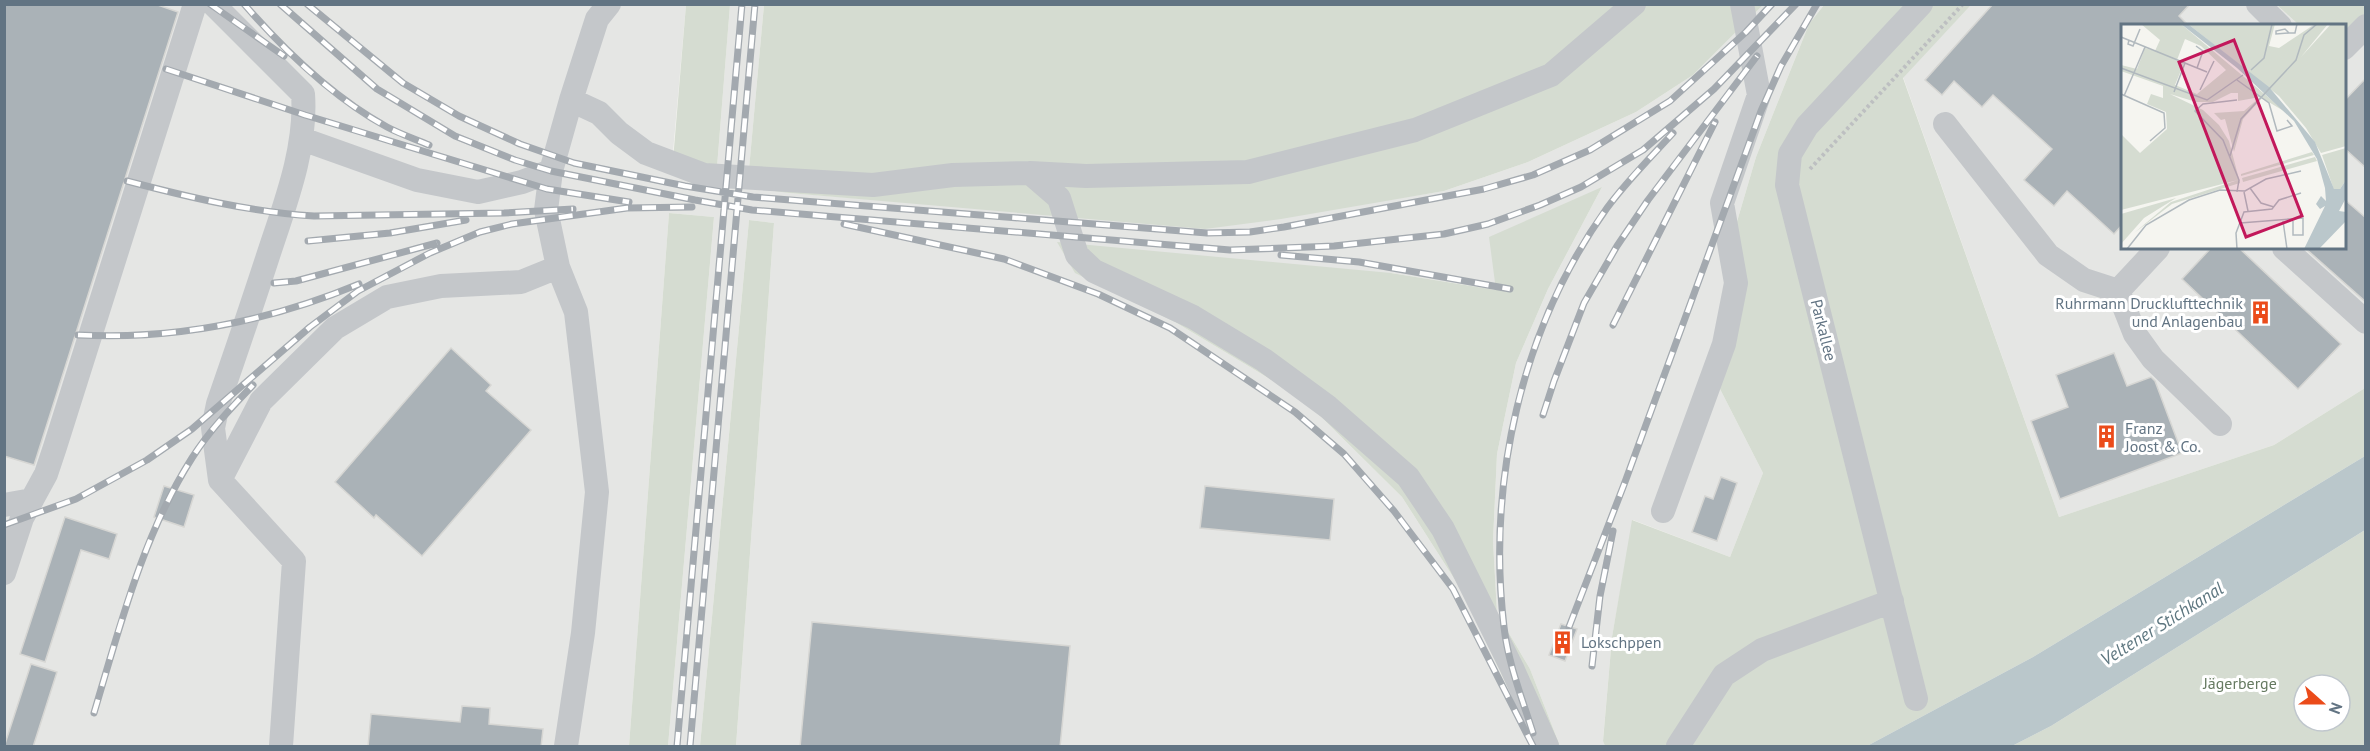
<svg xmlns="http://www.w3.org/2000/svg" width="2370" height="751" font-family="'PT Sans',sans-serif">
<rect width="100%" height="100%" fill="#f5f5f0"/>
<path fill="#e5e6e4" d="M4,5h682l-13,147 116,41 287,23 299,-14 69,-11 84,-29 108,-50 57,-37 70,-70h61l-15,19 -32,80 -21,53 -20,68 -16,164 43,84 -33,84 -97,-37 -21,117 -9,103 2,6h-45l-30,-77 -33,-56 -4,-72 4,-87 19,-91 32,-74 54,-102 -106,103 -105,-17 -216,49 128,77 99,98 62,97 72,152h-800l38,-523 -25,-3 -49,526h-32l46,-529 -45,-4 -40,533h-624z
M730,5h34l-15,164 -32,-2z
M1971,5h306l22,20 -177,1v222h222l1,-212 20,-23v375l-91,57 -215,72 -156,-440z"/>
<path fill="#d5dcd1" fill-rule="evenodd" d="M686,5h44l-13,162 32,2 15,-164h999l-70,70 -57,37 -108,50 -84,29 -163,28 -76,10 -416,-36 -87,-12 -30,-9z
M1824,5h147l-68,73 156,439 215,-72 91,-57v68l-332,201 -166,89h-262l-2,-5 9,-104 20,-117 98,37 33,-84 -43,-84 16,-164 20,-68 21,-53 32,-80z
M2277,5h88v8l-20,23 -1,-10 -45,-1z
M1602,187l-54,102 -32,74 -19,91 -4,87 4,72 33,56 30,77h-25l-71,-152 -62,-97 -99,-98 -128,-77 -100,-49 -18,-31 334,31 105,17 -7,-53z
M669,213l45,4 -46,529h-39z
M749,220l25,3 -38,523h-36z
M2365,530v216h-353l39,-20zM2304,685h36v36h-36z"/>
<path fill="#bac7cb" d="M2365,456v74l-314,196 -39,20h-145l166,-89z"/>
<path fill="#aab2b7" stroke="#d6d6d3" stroke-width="1.5" d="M4,4h151l23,8 -144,453 -30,-9z
M1993,4h197l-11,12 10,10h-67v199l-8,9 -47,-43 -13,15 -30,-26 28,-31 -59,-54 -11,12 -28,-26 -12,14 -17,-15z
M2366,78v90l-22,-20v-47z
M2344,199l22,19v84l-61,-54h39z
M2211,248h28l102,96 -43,45 -116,-110z
M451,348l40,37 -5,6 45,39 -109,126 -46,-41 -2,3 -39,-36z
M2114,353l13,33 24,-9 4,4 27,72 -122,46 -29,-78 37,-14 -12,-32z
M1721,477l16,6 -20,58 -25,-9 13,-36 8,3z
M164,486l30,9 -10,32 -30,-10z
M1205,486l129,13 -4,41 -130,-12z
M65,517l52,17 -8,25 -28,-9 -36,112 -25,-8z
M812,622l258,24 -10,101h-260z
M1561,624l16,5 -12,32 -16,-6z
M31,664l26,8 -24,75h-29z
M462,706l28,2 -1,16 54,5 -2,18h-173l3,-33 89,8z"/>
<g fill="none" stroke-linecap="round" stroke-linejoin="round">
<path stroke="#bdbfc1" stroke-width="4" stroke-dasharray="3 3" stroke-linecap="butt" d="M1810,169l153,-165"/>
<path stroke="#c4c7ca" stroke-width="24" d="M213,4l90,90c4,54 -18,110 -35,162 -16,49 -33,99 -50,148l-5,24 7,52 74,81 -13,185
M2258,4l22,22
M2344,48l22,-22
M571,100l28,13 20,20 27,20 58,22 169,10 80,-10 77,-2 56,3 162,-4 167,-42 136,-55 83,-71
M1945,124l103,131 36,25 34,11 17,43 18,25 67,65
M302,139l115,41 61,12 44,-10 29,-11
M1030,173l29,25 18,57 17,16 99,46 71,43 64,47 80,70 35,52 69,139 35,78
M2284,248l82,74
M2118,291l40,-43
M220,480l41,-79 74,-73 52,-31 54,-11 80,-4 37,-15
M4,505l28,-5
M1663,511l61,-167 12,-61 -14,-80 37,-108 -17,-91
M4,573l18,-55 24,-44 9,-27 140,-443
M1916,699l-129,-514 3,-31 17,-28 114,-122
M566,746l17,-113 14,-141 -21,-180 -18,-45 -12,-57 5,-39 20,-71 26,-81 12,-15
M1678,746l46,-71 38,-25 130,-49"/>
<defs>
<path id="rail" d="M210,4l74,52
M244,4c41,47 88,93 143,123 13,7 28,12 42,18
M280,4l97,85 78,47 60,24 36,11 144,29 57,10 478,40 104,-4 110,-12 44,-10 52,-19 41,-18 62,-37 71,-61 82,-85
M307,4l96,79 56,33 61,28 54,19 111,23 68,11 454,36 43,-1 34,-5 200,-38 49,-14 57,-25 80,-49 76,-69 26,-28
M166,69l139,46 242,74 82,13
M127,181c61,16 123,31 187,35l190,-3 69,-4
M844,224l160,35 94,35 72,34 125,84 49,42 50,57 59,78 80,157
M308,241l82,-8 76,-13
M1281,255l78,7 151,27
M274,283l22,-2 141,-38
M1613,325l102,-203
M78,335c97,5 192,-14 281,-51
M1543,415l11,-34 30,-78 33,-57 31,-46 109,-144
M4,525l72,-26 71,-39 45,-31 118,-102 48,-36 72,-38 50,-21 32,-8 115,-16 65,-1
M1569,627l56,-145 136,-371 20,-45 36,-62
M1592,666l8,-70 13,-65
M94,713c26,-87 49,-178 98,-255 17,-27 39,-50 61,-73
M1533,733c-11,-35 -25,-70 -29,-106 -17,-145 17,-299 103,-419 20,-27 44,-51 66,-75
M677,746l65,-742
M690,746l65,-742"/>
</defs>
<use href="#rail" stroke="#a3a9af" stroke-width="7"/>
<use href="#rail" stroke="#fff" stroke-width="4.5" stroke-dasharray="14" stroke-linecap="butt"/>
</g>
<defs>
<symbol id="building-bare" viewBox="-9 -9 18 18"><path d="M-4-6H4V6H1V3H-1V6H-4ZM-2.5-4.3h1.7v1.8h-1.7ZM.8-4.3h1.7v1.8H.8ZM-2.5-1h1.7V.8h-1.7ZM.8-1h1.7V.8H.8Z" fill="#eb4b1a" stroke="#fff" stroke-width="2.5" paint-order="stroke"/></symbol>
</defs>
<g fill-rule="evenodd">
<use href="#building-bare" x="2244" y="296" width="33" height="33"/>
<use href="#building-bare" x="2090" y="420" width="33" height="33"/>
<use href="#building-bare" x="1546" y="626" width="33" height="33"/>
</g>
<g text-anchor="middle" stroke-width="6" stroke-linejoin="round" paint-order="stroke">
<g font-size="16" fill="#627483" stroke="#fff" text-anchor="start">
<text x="2243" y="309" text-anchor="end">Ruhrmann Drucklufttechnik<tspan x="2243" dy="18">und Anlagenbau</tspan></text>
<text x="2125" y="434">Franz<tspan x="2125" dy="18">Joost &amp; Co.</tspan></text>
<text x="1581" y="648">Lokschppen</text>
</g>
<g font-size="16" fill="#627483" stroke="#fff">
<text transform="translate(1824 330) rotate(76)" y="6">Parkallee</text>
</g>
<g font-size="16" fill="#667a61" stroke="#fff">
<text x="2240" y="689">Jägerberge</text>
</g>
<g font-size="18" font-style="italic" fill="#5e7780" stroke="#fff">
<text transform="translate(2162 624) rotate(-32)" y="6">Veltener Stichkanal</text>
</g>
</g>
<g transform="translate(2121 24)">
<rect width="225" height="225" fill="#f5f5f0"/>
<path d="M20,0h40l106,89 -25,-15 -19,21 -9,33 -9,-33 -4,1 -7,-7 30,-2 16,-14 -22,4v-8h-7l-18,9h-17l-26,-8 33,16 16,15 10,16 11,42 -68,21 -38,29 37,-31 67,-22 -117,30v-76l19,19 27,-24 -1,-17 -19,-8 4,-10 12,4v-12l-42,-15v-6l16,4 8,-21 10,3 5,-11zM64,15l16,7 25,24 -29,24 -22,-9 9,-22 -7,-3zM67,0h87l-6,22 10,2 36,-24h13l-27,33 30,-33h15v122l-25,7 -15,-25 -27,-32zM225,124v32l-6,9 -6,1 -12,-35zM191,128l2,3 -73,21v-2zM194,133l2,4 -74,21 -1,-4zM55,174l-32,20 -23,26v-30z" fill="#d5dcd1" fill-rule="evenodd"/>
<path d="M60,0h7l81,63 46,55 19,47h6l6,-9v18l-7,13 7,1v9l-27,28h-15l21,-43 -5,3 -4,-5 5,-8 5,5 -1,-13 -8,-29 -23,-38 -57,-53z" fill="#bac7cb"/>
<path fill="none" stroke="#b1b9be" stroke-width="1.5" d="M168,9l-4,-4 -9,2v3l13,-1h6l2,-9M0,13l86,35M8,16l-1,4 5,2 7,-17M75,22l7,5 -6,17M0,44l86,32 36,-25M130,46l13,-12 8,-34M116,56l32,23 8,28 15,-5 -5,-6M79,66l14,-29M53,68l11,-29M0,70l43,19 1,15 -15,13M3,72l21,-49M116,76l-34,4 -8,7 28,29 16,40 -2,12M109,132l11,-37 55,-59 8,-25 13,-11M129,164l11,15 13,4M123,168l4,19M162,197l4,28M119,199l63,-5v17h-10v-14M6,225l19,-24 43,-25 31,-10 25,1 21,-12 35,-8M116,225l-1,-16 8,-21 28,-3 7,-9 22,-7"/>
<path fill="#c2185b" fill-opacity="0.15" stroke="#c2185b" stroke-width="3" d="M113,16l68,176 -56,21 -67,-175z"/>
<rect width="225" height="225" fill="none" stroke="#627483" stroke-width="3"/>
</g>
<rect width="2370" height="751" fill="none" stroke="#627483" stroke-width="12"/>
<g transform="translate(2322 703) rotate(111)"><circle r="28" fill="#ffffff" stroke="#c0c7cd" stroke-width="1.5"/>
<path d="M0-4.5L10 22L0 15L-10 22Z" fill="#eb4b1a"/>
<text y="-9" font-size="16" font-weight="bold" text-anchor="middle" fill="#627483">N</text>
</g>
</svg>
